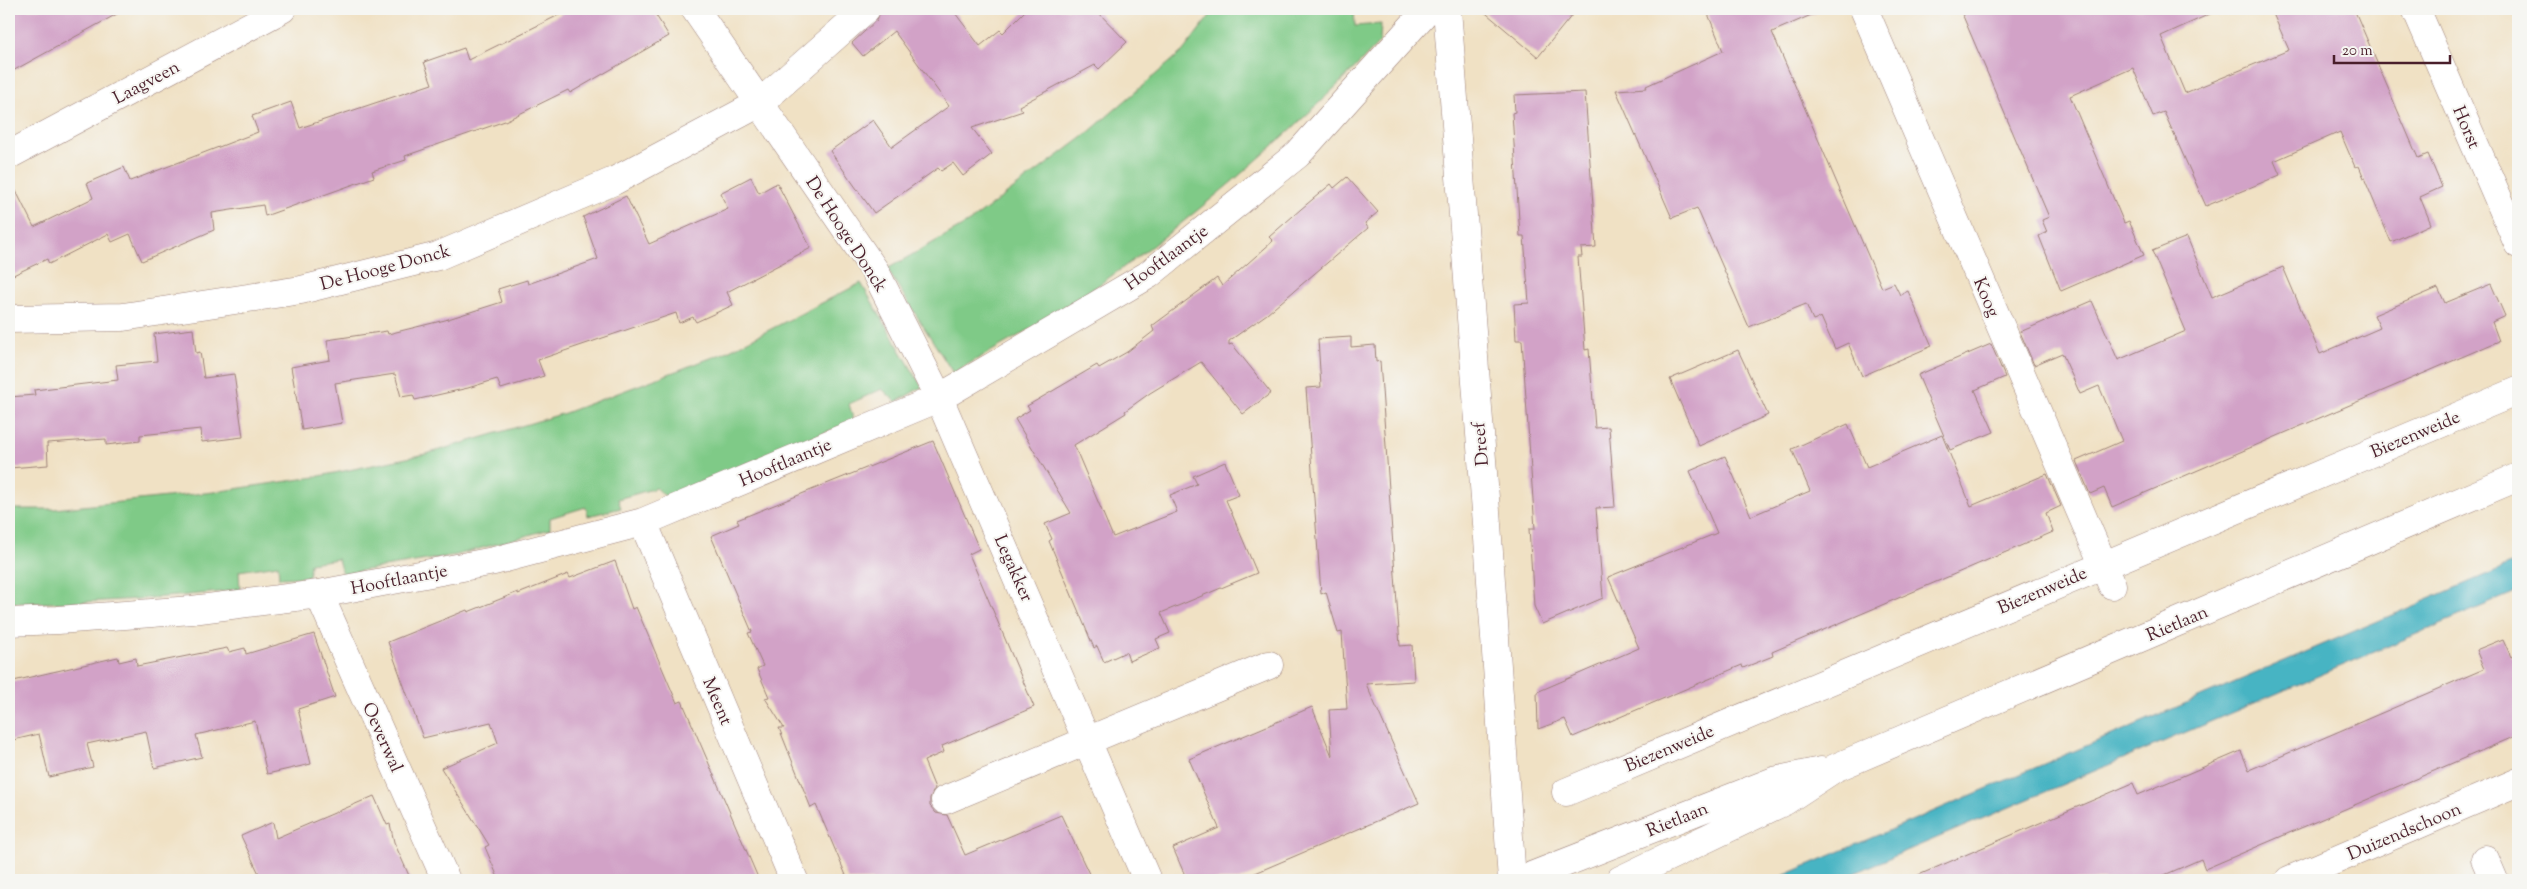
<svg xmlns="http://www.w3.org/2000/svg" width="2527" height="889" font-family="'Sorts Mill Goudy',serif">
<rect width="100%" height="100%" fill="#f6f6f2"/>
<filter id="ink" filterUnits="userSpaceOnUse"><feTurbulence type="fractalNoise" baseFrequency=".02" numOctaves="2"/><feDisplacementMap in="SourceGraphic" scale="10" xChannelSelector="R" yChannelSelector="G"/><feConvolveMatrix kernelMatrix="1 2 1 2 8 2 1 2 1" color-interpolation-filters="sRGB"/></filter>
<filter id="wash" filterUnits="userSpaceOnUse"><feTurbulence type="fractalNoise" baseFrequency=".0096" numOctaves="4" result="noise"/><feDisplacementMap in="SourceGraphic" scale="20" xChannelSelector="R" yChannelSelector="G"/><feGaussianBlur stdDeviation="1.12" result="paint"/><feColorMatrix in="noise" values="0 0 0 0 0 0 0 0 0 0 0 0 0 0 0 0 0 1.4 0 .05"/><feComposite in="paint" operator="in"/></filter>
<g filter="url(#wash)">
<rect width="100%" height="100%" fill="#f0e1c4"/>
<path fill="#7fca87" stroke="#647459" d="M1215,9h139l1,17 26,-2 -1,18c-92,96 -193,183 -303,258 -40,27 -83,49 -124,73l-66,-104 82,-47 114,-85 100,-86z
M861,283l61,104 -26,15 -14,-13 -33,15 5,17 -189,75 -9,-8 -38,11 3,9 -33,8 -2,-9 -36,11v11l-93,26 -115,19 -4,-15 -28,4 -1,14 -30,1 -1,-13 -39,6 1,19c-77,8 -154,14 -231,13v-94h45l160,-17 101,-15 111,-23 139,-41 159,-60z"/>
<path fill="#47b4c3" stroke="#486a77" d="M2518,561v30l-680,289h-65z"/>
<g id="blocks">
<path fill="#d2a2c7" d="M9,9h117l-117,64z
M571,9h81l17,27 -99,57 -2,-3 -63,31 -100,35 1,4 -34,11 2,6 -109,39 -2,-11 -51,8 2,17 -72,31 -12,-27 -18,8 -4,-8 -59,30 -2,-5 -38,18v-100l25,50 59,-29 -6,-15 37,-16 6,14 128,-49 -6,-16 39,-14 9,26 132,-44 -8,-22 40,-14 4,12z
M881,9h71l28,37 20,-16 3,3 24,-24h68l32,33 -28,27 -4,-4 -76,41 4,5 -51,17 20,26 -29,22 -10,-13 -12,8 -3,-3 -64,45 -44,-62 43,-31 19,27 57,-41 -55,-75 -31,25 -11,-13 25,-23z
M1481,9h96l-39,48z
M1706,9h119l-53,23 110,256 12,-5 6,12 8,-4 24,55 -70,30 -14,-33 -13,6 -14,-32 -8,3 -7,-16 -57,23 -52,-119 -25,10 -56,-128 31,-2 -1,-2 77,-35z
M1960,9h261l-60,27 24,57 104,-43 -18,-41h83l64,149 10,-4 14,33 -22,10 11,27 -40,18 -32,-76 -4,1 -15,-35 -66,29 6,14 -74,31 -42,-94 -11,4 -20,-48 -63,28 54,127 5,-2 15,34 -83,36 -22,-55 8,-4 -5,-12 7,-3z
M1585,92l11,155 -15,1 1,9h-4l7,93 4,-1 6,79 14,-1 6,80 -19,1 7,90 -61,26 -8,-18 -5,-77h6l-13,-189h-6l-2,-36 15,-1 -5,-67h-4l-8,-123 3,-1 -1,-17z
M751,177l8,16 18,-10 34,65 -84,44 6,13 -37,17 -3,-5 -14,6 -3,-10 -138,47 6,16 -43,13 -4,-10 -29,9 -53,12 -2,-5 -12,2 -6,-23 -60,9 7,40 -40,7 -11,-63 39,-7 -3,-20 60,-9 1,3 57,-14 57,-18 -4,-13 29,-9 1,4 70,-25 -15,-42 43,-21 23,48 79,-35 -8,-16z
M1347,177l31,35 -13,11 3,5 -101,86 -38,27v4l3,-1 39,49 -28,21 -42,-52 -51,31 -25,18 1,2 -52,32 39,92 64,-25 -7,-17 27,-11 -4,-8 32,-14 14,33 -13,5 31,73 -96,40 9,20 -14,6 4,9 -31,13 -3,-9 -22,10 -7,-16 -3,2 -45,-107 3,-2 -7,-15 26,-11 -56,-94 15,-9 -3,-4 70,-41 2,3 28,-16 27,-21 -2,-5 65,-48 5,8 51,-45 -4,-4 32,-28 30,-25 3,4z
M2187,237l25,60 71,-30 37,87 60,-26 -6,-13 64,-27 7,15 46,-19 14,32 -13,6 7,19 -387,166 -8,-19 -14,6 -14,-33 46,-20 -23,-55 -19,8 -18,-41 -28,12 -14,-33 72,-31 26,59 68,-29 -34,-80z
M193,329l3,24 4,-1 4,26 30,-4 9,63 -41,5 -1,-13 -61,6v6l-34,4v-6l-59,4 1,22 -39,3v-71l26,-2 -1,-5 84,-10 -2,-15 41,-4 -3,-27z
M1351,337v10l24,-2 1,17 4,-1 20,285 12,-1 2,36 -48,3 53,119 -180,77h-52l-14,-32 46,-20 -30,-69 123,-52 20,49 -3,-46 18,-1 -5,-77 -4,1 -12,-41 -5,2 -15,-206 15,-1 -3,-48z
M1991,344l14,33 -30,13 19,42 -44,18 -32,-75z
M1738,350l30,65 -69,31 -29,-67z
M1848,424l19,43 75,-32 29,71 76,-32 14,32 -15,7 7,19 -281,120 1,4 -30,12 -1,-3 -169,72 -8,-18 -27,10 -1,-37 102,-44 -31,-71 109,-44 -27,-62 35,-15 26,60 59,-25 -18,-42z
M933,441l46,108 -10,5 65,153 -92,39 2,6 -20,9 11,27 -5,10v8l6,7 11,2 18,40 96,-40 31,65h-244l-32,-75 -5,3 -32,-80h5l-19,-30 4,-1 -12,-28 6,-3 -15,-33 4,-1 -41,-96 28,-12 -2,-4z
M615,561l17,48 4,-2 41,96 5,-2 77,179h-260l-14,-33 4,-2 -48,-77 57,-25 -7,-21 -68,16 -35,-96 79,-32 1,2 50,-20v2l50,-20 2,4z
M314,634l21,63 -37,12 13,55 -44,10 -12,-53 -59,14 6,22 -48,11 -8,-37 -59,13 6,23 -44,10 -10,-43 -30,7v-59l109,-25 1,5 17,-4 1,8 90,-18 2,4 16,-4 1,6z
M2503,639l8,18 7,-3v81l-313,134 -4,-10 -48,21h-246l226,-97 5,12 103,-44 8,19 235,-101 -8,-19z
M374,796l13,29 3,-1 4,18 17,38h-149l-21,-44 32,-14 3,16z"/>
</g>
</g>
<g filter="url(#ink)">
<use href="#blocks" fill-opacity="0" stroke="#9d8078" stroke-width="1"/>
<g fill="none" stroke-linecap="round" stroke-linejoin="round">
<defs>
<path id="street" d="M695,9l180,262 64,127 208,482
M1447,9l40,515 25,356
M1864,9l248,576
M2416,9l102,235
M9,155l273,-146
M9,319l114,-2 178,-27 137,-34 176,-75 146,-78 106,-94
M643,522l151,358
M319,594l127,286
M9,622l49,-2 134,-10 127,-16 175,-33 149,-39 296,-124 209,-123 150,-121 130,-145
M1566,792l952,-401
M945,800l324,-135
M2485,859l9,21
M2289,880l229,-98"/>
<path id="secondary" d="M1521,880l253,-99 47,-10
M1620,880l165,-79 50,-33 683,-291"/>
</defs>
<use href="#street" stroke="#9d8078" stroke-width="29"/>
<use href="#secondary" stroke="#9d8078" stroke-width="29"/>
<use href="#street" stroke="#fff" stroke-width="28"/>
<use href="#secondary" stroke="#fff" stroke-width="28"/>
</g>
</g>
<g text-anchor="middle" stroke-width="4" stroke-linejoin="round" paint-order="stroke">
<g font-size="18" fill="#4a1f2b" stroke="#f6f6f2">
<text transform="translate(146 82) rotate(-28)" y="6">Laagveen</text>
<text transform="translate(2467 127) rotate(67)" y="6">Horst</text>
<text transform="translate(847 234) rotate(57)" y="6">De Hooge Donck</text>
<text transform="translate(1166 257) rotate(-36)" y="6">Hooftlaantje</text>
<text transform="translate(385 267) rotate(-15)" y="6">De Hooge Donck</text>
<text transform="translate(1987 297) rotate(67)" y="6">Koog</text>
<text transform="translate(2415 434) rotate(-23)" y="6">Biezenweide</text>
<text transform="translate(1480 444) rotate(-95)" y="6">Dreef</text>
<text transform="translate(785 462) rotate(-23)" y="6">Hooftlaantje</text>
<text transform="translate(1014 568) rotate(66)" y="6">Legakker</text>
<text transform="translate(399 579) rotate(-11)" y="6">Hooftlaantje</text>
<text transform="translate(2042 590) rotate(-23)" y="6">Biezenweide</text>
<text transform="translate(2177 623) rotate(-23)" y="6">Rietlaan</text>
<text transform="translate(718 701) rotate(67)" y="6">Meent</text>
<text transform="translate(383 737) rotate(66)" y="6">Oeverwal</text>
<text transform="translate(1669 748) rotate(-23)" y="6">Biezenweide</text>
<text transform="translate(1677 819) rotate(-22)" y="6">Rietlaan</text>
<text transform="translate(2404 831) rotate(-23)" y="6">Duizendschoon</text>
</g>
</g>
<rect width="2527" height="889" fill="none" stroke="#f6f6f2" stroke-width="30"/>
<path d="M2334 55v8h116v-8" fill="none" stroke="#4a1f2b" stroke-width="2.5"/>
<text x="2342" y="55" font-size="15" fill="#4a1f2b" stroke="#f6f6f2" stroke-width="4" paint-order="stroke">20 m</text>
</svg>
